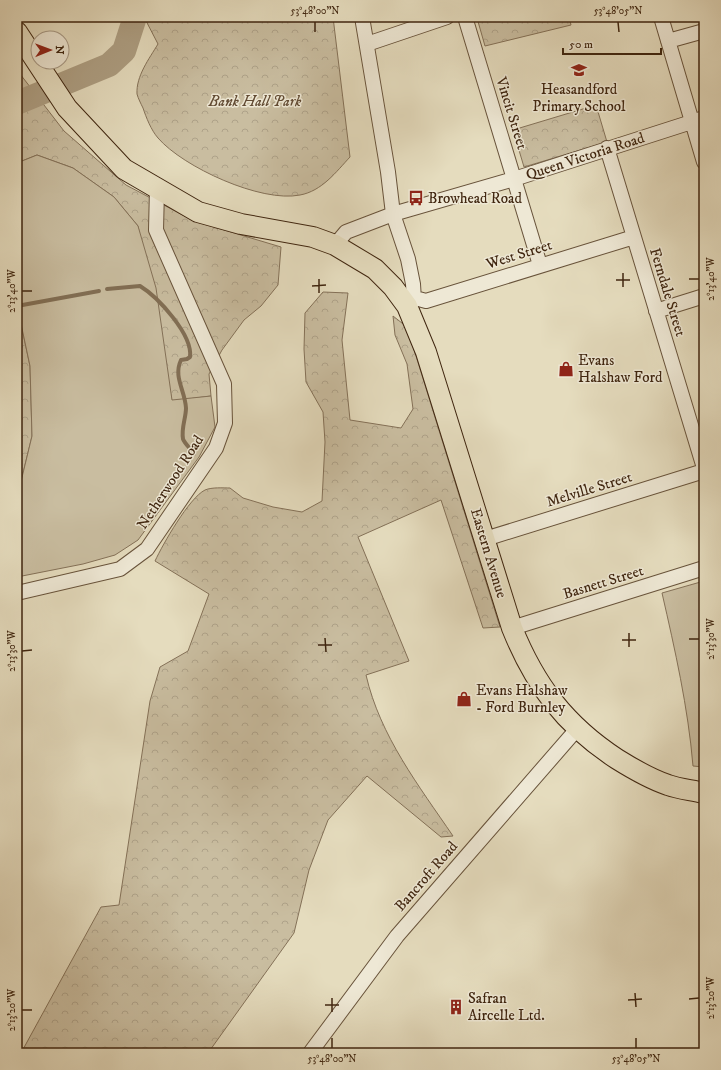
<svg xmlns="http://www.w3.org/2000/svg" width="721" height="1070" font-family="'IM FELL DW Pica',serif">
<defs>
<pattern id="forest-crowns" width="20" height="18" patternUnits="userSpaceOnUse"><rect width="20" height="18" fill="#c9bda0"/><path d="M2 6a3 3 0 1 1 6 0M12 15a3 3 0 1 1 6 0" fill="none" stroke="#aea289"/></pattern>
</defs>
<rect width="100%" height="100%" fill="#e5dcbe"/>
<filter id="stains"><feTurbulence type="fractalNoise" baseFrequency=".005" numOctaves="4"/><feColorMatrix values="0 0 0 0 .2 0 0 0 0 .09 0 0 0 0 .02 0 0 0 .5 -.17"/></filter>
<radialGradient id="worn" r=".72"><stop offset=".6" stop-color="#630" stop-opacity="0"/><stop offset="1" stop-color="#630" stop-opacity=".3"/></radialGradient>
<path fill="url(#forest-crowns)" stroke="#847158" d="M144,17h189l17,140c-14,15 -28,34 -50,38 -39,8 -117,-28 -142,-57 -7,-8 -12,-21 -15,-30 -2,-4 -5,-10 -6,-14 -1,-18 12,-35 21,-50z
M480,17h89l2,8 -86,21 -8,-28z
M17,70l47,61 62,54 68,36 87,26 -3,38 -17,21 -17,14 -22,30 -13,24 2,22 -39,5 -34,-175 -24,-29 -41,-29 -36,-13 -20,8z
M596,105l11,37 -83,25 -11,-37z
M323,292l25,1 -6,47 8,80 51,8 12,-19 -6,-45 -12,-29 -2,-19 14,11 93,300 -17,1 -42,-128 -83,37 51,124 -43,14c14,61 53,111 87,161l-12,1 -74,-61 -39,44 -19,50 -15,63 -86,120h-187l80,-146 18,-2 31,-204 10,-34 28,-16 21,-57 -54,-33c8,-17 34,-63 50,-71 7,-3 18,-2 25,-2l13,10 30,9 29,5 20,-11 3,-59 -2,-30 -17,-30 -2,-33 1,-36z
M17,305l13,61 2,70 -15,62z"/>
<path fill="#c9bda0" stroke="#847158" d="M37,155l36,13 41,29 24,29 18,62 16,112 39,-4 4,31 -16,30 -61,83 -23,15 -32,9 -66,13v-79l15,-62 -2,-70 -13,-61v-142z
M704,581v186l-11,-1c-5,-59 -18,-116 -31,-173z"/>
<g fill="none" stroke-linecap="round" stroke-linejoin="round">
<path stroke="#816e54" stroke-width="4" d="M107,289l33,-3c18,11 53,49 50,71l-3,2 -6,1c-8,17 4,30 5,48 0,10 -5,20 -3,31 2,5 8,10 11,15
M17,306l82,-15"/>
<path stroke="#ad9e82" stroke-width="24" d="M17,103l92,-38 15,-14 11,-34"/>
<defs>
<path id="minor" d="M362,17l26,155 5,42 15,45 5,25 1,16 -7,6
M465,17l75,248
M661,17l43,145
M668,41l36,-10
M367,44l80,-27
M607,148l97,320
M335,245l11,-13 47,-18 121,-35 190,-61
M415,298l11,3 208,-64
M656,311l48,-15
M485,539l219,-68
M17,593l103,-24 27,-20 69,-101 9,-25 -1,-39 -68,-154 1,-41
M512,628l192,-60
M310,1053l87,-117 180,-207"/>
<path id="highway" d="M17,32l50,76 57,61 74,43 43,12 72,13 22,8 40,24 18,18 14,19 19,46 86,276c23,57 53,97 105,131 16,10 33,20 51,26 11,4 24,5 36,8"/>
</defs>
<use href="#minor" stroke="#68533b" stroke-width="16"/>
<use href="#highway" stroke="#3f250f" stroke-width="22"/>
<use href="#minor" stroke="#eee8d5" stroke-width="14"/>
<use href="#highway" stroke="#e5dcbe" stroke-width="20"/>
</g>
<path fill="none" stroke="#3f250f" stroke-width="1.5" d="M315,22v10M618,22l1,10M623,273v14M319,279v14M689,279h10M616,280h14M312,286l14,-1M22,291h10M629,633v14M325,638l1,14M689,639h10M622,640h14M318,645h14M22,651l10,-1M635,993l1,14M332,998v14M689,999l10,-1M628,1000l14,-1M325,1005h14M22,1010h10M332,1038v10M636,1038v10"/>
<defs>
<symbol id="school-bare" viewBox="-9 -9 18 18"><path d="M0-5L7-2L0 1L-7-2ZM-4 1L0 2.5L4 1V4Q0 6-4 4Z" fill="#8f2418" stroke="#eee8d5" stroke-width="2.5" paint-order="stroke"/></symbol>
<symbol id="bus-bare" viewBox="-9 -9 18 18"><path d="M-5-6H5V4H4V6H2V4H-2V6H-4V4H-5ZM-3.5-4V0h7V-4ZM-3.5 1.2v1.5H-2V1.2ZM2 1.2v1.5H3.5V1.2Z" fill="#8f2418" stroke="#eee8d5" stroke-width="2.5" paint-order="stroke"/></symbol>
<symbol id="shop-bare" viewBox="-9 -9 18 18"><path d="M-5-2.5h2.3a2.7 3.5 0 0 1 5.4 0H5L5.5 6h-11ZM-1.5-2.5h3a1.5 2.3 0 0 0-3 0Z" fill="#8f2418" stroke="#eee8d5" stroke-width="2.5" paint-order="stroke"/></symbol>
<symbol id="building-bare" viewBox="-9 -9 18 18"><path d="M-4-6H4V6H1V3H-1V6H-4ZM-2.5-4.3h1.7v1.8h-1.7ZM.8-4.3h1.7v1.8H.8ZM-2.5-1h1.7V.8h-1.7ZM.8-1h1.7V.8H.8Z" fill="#8f2418" stroke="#eee8d5" stroke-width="2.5" paint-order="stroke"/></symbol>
</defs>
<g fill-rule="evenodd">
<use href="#school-bare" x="568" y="59" width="22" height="22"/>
<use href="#bus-bare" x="405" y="187" width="22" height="22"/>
<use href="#shop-bare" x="555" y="358" width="22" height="22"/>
<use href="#shop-bare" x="453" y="688" width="22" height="22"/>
<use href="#building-bare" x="445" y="996" width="22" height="22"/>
</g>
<g text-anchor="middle" stroke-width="3" stroke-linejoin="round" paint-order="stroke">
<g font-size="15" fill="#3f250f" stroke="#eee8d5" text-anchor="start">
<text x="579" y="94" text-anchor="middle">Heasandford<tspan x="579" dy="17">Primary School</tspan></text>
<text x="428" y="203">Browhead Road</text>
<text x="578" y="365">Evans<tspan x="578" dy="17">Halshaw Ford</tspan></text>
<text x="476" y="695">Evans Halshaw<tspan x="476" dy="17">- Ford Burnley</tspan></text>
<text x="468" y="1003">Safran<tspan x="468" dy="17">Aircelle Ltd.</tspan></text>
</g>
<g font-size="15" font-style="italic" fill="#624b33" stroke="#eee8d5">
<text x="255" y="106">Bank Hall Park</text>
</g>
<g font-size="15" fill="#3f250f" stroke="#eee8d5">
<text transform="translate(512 113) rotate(73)" y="5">Vincit Street</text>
<text transform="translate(585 156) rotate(-18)" y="5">Queen Victoria Road</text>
<text transform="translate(519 254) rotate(-17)" y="5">West Street</text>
<text transform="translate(668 292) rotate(73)" y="5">Ferndale Street</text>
<text transform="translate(170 482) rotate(-57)" y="5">Netherwood Road</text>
<text transform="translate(589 489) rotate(-17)" y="5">Melville Street</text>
<text transform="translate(489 553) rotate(73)" y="5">Eastern Avenue</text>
<text transform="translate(603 582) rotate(-17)" y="5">Basnett Street</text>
<text transform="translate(426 876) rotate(-49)" y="5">Bancroft Road</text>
</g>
</g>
<rect width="721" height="1070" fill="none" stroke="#e5dcbe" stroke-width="44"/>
<g transform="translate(50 50) rotate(89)"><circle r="19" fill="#eee8d5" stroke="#a89a86"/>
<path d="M0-3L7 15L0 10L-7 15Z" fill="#8f2418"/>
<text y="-6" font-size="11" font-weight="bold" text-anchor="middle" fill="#3f250f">N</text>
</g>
<path d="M563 48v6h98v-6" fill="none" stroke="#3f250f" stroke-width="2"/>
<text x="569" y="48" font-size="12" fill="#3f250f" stroke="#eee8d5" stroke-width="3" paint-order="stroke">50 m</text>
<rect x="22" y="22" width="677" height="1026" fill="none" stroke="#3f250f" stroke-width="1.5"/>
<g font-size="10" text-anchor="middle" fill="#3f250f">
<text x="315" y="14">53°48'00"N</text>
<text x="618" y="14">53°48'05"N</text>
<text transform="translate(710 279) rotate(-90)" y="4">2°13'40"W</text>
<text transform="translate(11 291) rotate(-90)" y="4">2°13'40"W</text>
<text transform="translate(710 639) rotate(-90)" y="4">2°13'30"W</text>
<text transform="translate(11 651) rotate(-90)" y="4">2°13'30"W</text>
<text transform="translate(710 998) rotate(-90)" y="4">2°13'20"W</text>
<text transform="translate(11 1010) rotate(-90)" y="4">2°13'20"W</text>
<text x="332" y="1062">53°48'00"N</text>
<text x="636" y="1062">53°48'05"N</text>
</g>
<rect width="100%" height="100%" filter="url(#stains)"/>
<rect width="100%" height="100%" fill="url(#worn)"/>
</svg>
